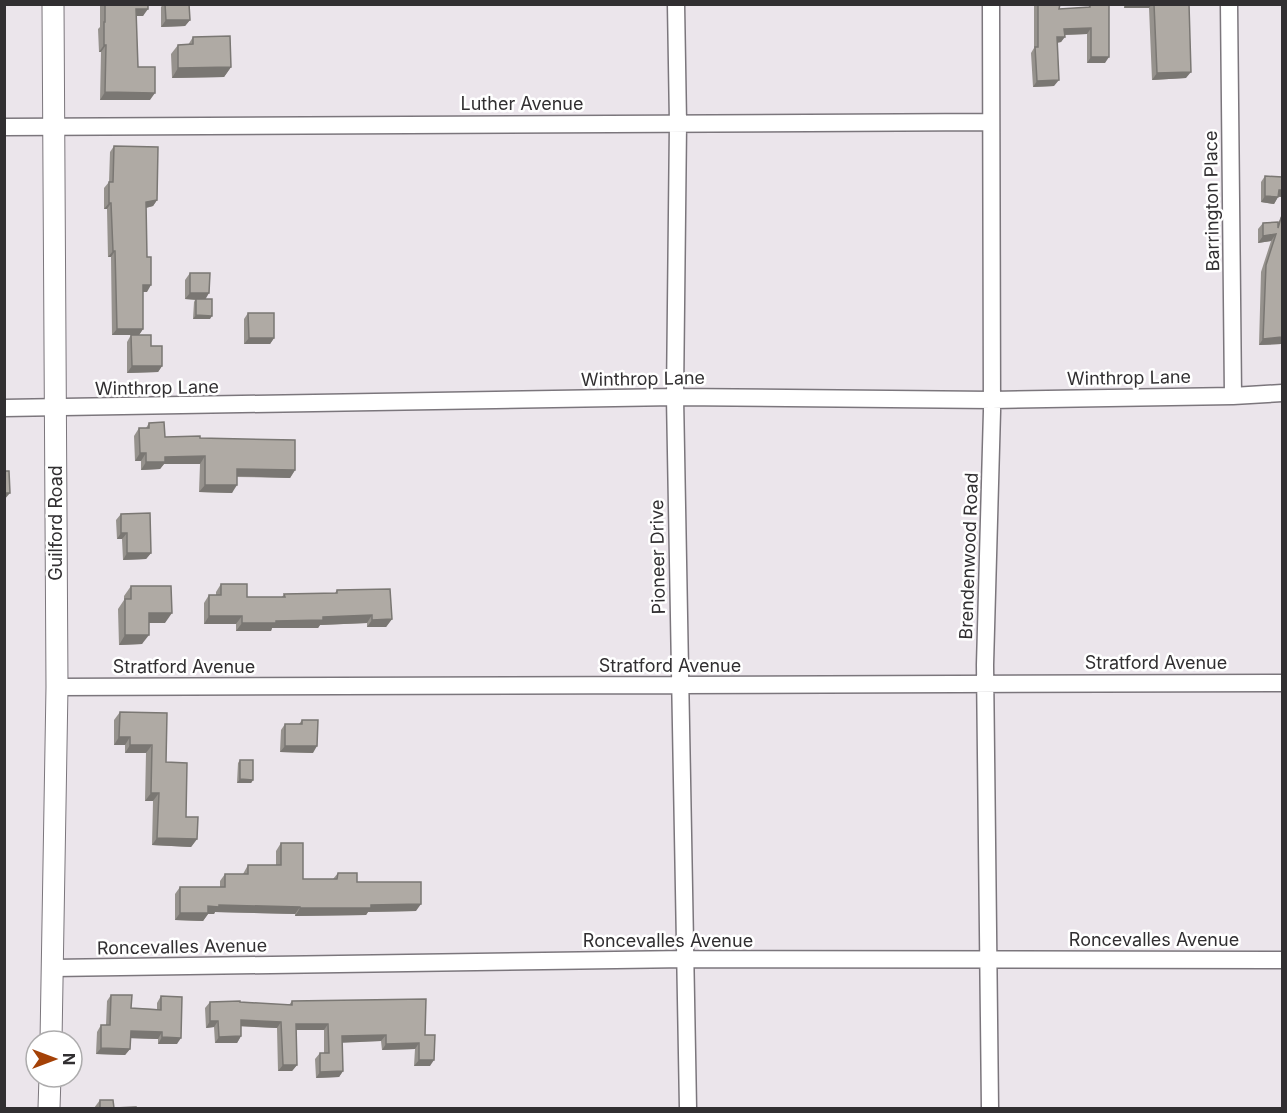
<svg xmlns="http://www.w3.org/2000/svg" width="1287" height="1113" font-family="Inter,sans-serif">
<rect width="100%" height="100%" fill="#ebe5eb"/>
<g fill="none" stroke-linecap="round" stroke-linejoin="round">
<defs>
<path id="minor" d="M676,4l2,119 -3,274 13,711
M1229,4l4,392
M4,127l987,-5
M4,408l671,-11 317,3 241,-4 49,-3
M57,687l1225,-4
M53,968l634,-9 595,1
M990,1108l-5,-443 7,-254 -1,-407"/>
<path id="tertiary" d="M51,1041l6,-354 -4,-683
M49,1108l1,-31"/>
</defs>
<use href="#minor" stroke="#7b767c" stroke-width="19"/>
<use href="#tertiary" stroke="#7b767c" stroke-width="23"/>
<use href="#minor" stroke="#fff" stroke-width="16"/>
<use href="#tertiary" stroke="#fff" stroke-width="21"/>
</g>
<path fill="#96928d" d="M100,4h48l-5,12h-7l2,51 12,33h-50l1,-48h-2l-1,-23 2,-2z
M163,4h26l1,16 -5,6 -24,1v-20z
M1034,4h26l-1,5 29,-1 2,-4h19l-4,59h-18v-29l-22,1 -4,7 -4,1 -3,43 -21,1 -2,-34 3,-5z
M1124,4h65l-3,74 -34,2 -3,-72h-25z
M193,37l38,30 -7,10 -52,1 -1,-24 7,-9h10z
M114,146l43,54 -4,6 -7,2 1,84h-4v37l-4,6h-27l-1,-78h-3l-1,-48h-3v-21l5,-6 1,-30z
M1265,176l17,1v20h-4l-4,7 -13,-2v-20z
M1281,218l1,1v123l-1,2 -22,1 2,-73 10,-31 -13,2v-14l5,-6h15z
M190,273l15,26 5,20h-17l1,-17 1,-2 -10,-1v-19z
M248,313l26,25 -4,6h-26v-25z
M131,335l20,11 11,20 -4,6 -31,1v-31z
M149,423l16,14 35,1 95,32 -5,8 -53,-1 -5,16 -33,-1 1,-28h-36l-4,5 -19,1v-9h-6l-1,-25 5,-8h7z
M121,514l30,39 -5,6 -23,1 -1,-21h-5l-1,-19z
M221,584l26,13h35l2,-3 51,-1 2,-3 55,29 -6,8h-19v-4l-47,2 -2,3h-46l-1,3h-35v-7h-32v-21l5,-8h7v-3z
M131,586l34,37h-16l-7,21 -23,1 -1,-36 6,-9v-4z
M120,712l46,50 20,55 11,22 -6,8 -39,-2 1,-44h-8l1,-48h-21v-8h-11v-25z
M302,720l11,33 -33,-1 1,-22 4,-6h14z
M240,760l13,20 -2,3h-14l1,-20z
M281,843l22,36h30l5,-6 78,38 -48,1 -2,3 -71,1v-2l-80,-2 -1,2h-6l-5,7 -28,-1v-26l5,-7h40v-6l5,-7h18l5,-9h28v-14z
M111,995l20,13 26,1v-6l4,-7 16,48h-19v-5l-28,-1v11l-5,6 -29,-1 1,-22 4,-7h5l1,-24z
M292,1001l133,34 5,31h-16l1,-17 -33,1 -1,-9 -39,1 1,29 -4,6 -23,1 -1,-19 5,-6h4v-23h-28l1,35 -5,6h-14l-1,-43 -36,-2v10l-4,7h-22l-1,-16 -8,1 -1,-20 5,-6 79,3z
M100,1100l14,8h22h-42z"/>
<path fill="#7a7773" d="M1126,4h26l-3,4h-25z
M136,9h12l-5,7h-12z
M166,20h24l-5,6 -24,1z
M1091,28l-4,6 -27,1 4,-6z
M1057,37h8l-4,5 -8,1z
M104,45h2l-5,7h-2z
M1091,57h18l-4,6h-18z
M231,67l-7,10 -52,1 6,-10z
M1191,72l-5,6 -34,2 5,-7z
M1059,80l-5,6 -21,1 4,-6z
M105,92l50,1 -5,7h-50z
M1279,190h3v7l-8,-1z
M1265,196l13,1 -4,7 -13,-2z
M157,200l-4,6 -12,3 5,-7z
M109,203h2l-4,6h-3z
M1276,234l-5,7 -13,2 5,-7z
M113,251h2l-4,6h-3z
M143,285h8l-4,7h-9z
M190,293h19l-4,7 -20,-1z
M196,315l16,1 -2,3h-17z
M117,329h26l-4,6h-27z
M1282,337v5l-1,2 -22,1 4,-6z
M249,338h25l-4,6h-26z
M132,366h30l-4,6 -31,1z
M140,453h6l-5,8h-6z
M205,456l-5,8h-36l-4,5 -19,1 5,-8 19,-5z
M237,469l58,1 -5,8 -58,-2z
M205,485h32l-5,8 -33,-1z
M4,493h6l-6,7z
M121,533h6l-5,6h-5z
M127,553h24l-5,6 -23,1z
M149,613h23l-7,10h-23z
M372,615l-5,8 -47,2 -2,3h-46l-1,3h-35l6,-8 81,-6z
M209,616h33l-6,8h-32z
M392,619l-6,8h-19l5,-7z
M125,635h24l-7,9 -23,1z
M119,737h11l-5,8h-11z
M130,745h22l-6,8h-21z
M285,746h32l-4,7 -33,-1z
M240,779l13,1 -2,3h-14z
M151,793h8l-6,8h-8z
M157,838l40,1 -6,8 -39,-2z
M421,904l-5,7 -48,1 -2,3 -71,1 5,-8 71,-3z
M219,905l81,2 -5,7 -80,-2 -1,2h-6l-5,7 -28,-1 5,-7z
M241,1020l40,2 -4,6 -41,-2z
M210,1021h8l-4,6 -8,1z
M296,1024h32l-4,6h-33z
M131,1031l31,1 -4,7 -32,-1z
M386,1035l-5,6 -43,2 4,-7z
M241,1036l-4,7h-22l4,-6z
M162,1037l19,1 -4,6h-19z
M419,1043l-4,6 -33,1 4,-6z
M101,1048l29,1 -5,6 -29,-1z
M419,1060h15l-4,6h-16z
M283,1065h14l-5,6h-14z
M343,1071l-4,6 -23,1 4,-6z"/>
<path fill="#afaaa4" stroke="#7a7773" stroke-width="1.5" d="M105,4h43v5h-12l2,58h17v26l-50,-1 1,-47h-2v-23h1z
M165,4h24l1,16h-24z
M1038,4h22l-1,5 31,-2v-3h19v53h-18v-29l-27,1 1,8h-8l2,43 -22,1 -2,-34h3z
M1154,4h35l2,68 -34,1z
M230,36l1,31 -53,1v-23l15,-1v-7z
M114,146l44,1 -1,53 -11,2 1,55h4v28h-8v44h-26l-2,-78h-2l-2,-48h-2v-21h4z
M1265,176l17,1v13h-3l-1,7 -13,-1z
M1281,218l1,1v118l-19,2 3,-74 10,-31 -13,2v-13l15,-1v6z
M190,273h20l-1,20h-19z
M196,299h16v17l-16,-1z
M248,313h26v25h-25z
M131,335h20v11h11v20h-30z
M164,422l1,15 35,-1v2l95,2v30l-58,-1v16h-32v-29l-40,1v5h-19v-9h-6l-1,-25h10v-5z
M4,471h5l1,22h-6z
M150,513l1,40h-24v-20h-6v-19z
M221,584h26v13h38l-1,-3 53,-1v-3l53,-1 2,30 -20,1v-5l-49,2v3l-47,1v2h-34v-7h-33v-21h12z
M131,586h40l1,27h-23v22h-24v-36h6z
M120,712l47,1 -1,49 21,1 -1,54h12l-1,22 -40,-1 2,-45h-8l1,-48h-22v-8h-11z
M302,720h16l-1,26h-32v-22h17z
M240,760h13v20l-13,-1z
M281,843h22v36h34l1,-6h19v9h64v22l-50,1v3h-71v-1l-81,-2v2l-11,-1v7h-28v-26h45v-13h23v-9h33z
M111,995h21l-1,13 30,2v-14l21,1 -1,41 -19,-1v-5l-31,-1 -1,18 -29,-1v-23h9z
M426,999l-1,36h10l-1,25h-15v-17l-33,1v-9l-44,1 1,35 -23,1v-19h9l-1,-29h-32l1,41h-14l-2,-43 -40,-2v16l-22,1 -1,-16h-8v-19l30,-1v1l52,3v-4z
M100,1100h13l1,8 22,-1v1h-36z"/>
<g text-anchor="middle" stroke-width="5" stroke-linejoin="round" paint-order="stroke">
<g font-size="18" fill="#312f31" stroke="#fff">
<text x="522" y="110">Luther Avenue</text>
<text transform="translate(1212 201) rotate(-91)" y="6">Barrington Place</text>
<text transform="translate(1129 378) rotate(-1)" y="6">Winthrop Lane</text>
<text transform="translate(643 379) rotate(-1)" y="6">Winthrop Lane</text>
<text transform="translate(157 388) rotate(-1)" y="6">Winthrop Lane</text>
<text transform="translate(56 523) rotate(-90)" y="6">Guilford Road</text>
<text transform="translate(969 556) rotate(-88)" y="6">Brendenwood Road</text>
<text transform="translate(658 557) rotate(-91)" y="6">Pioneer Drive</text>
<text x="1156" y="669">Stratford Avenue</text>
<text x="670" y="672">Stratford Avenue</text>
<text x="184" y="673">Stratford Avenue</text>
<text x="1154" y="946">Roncevalles Avenue</text>
<text x="668" y="947">Roncevalles Avenue</text>
<text transform="translate(182 947) rotate(-1)" y="6">Roncevalles Avenue</text>
</g>
</g>
<rect width="1287" height="1113" fill="none" stroke="#312f31" stroke-width="12"/>
<g transform="translate(54 1059) rotate(90)"><circle r="28" fill="#ffffff" stroke="#adacad" stroke-width="1.5"/>
<path d="M0-4.5L10 22L0 15L-10 22Z" fill="#a44107"/>
<text y="-9" font-size="16" font-weight="bold" text-anchor="middle" fill="#312f31">N</text>
</g>
</svg>
